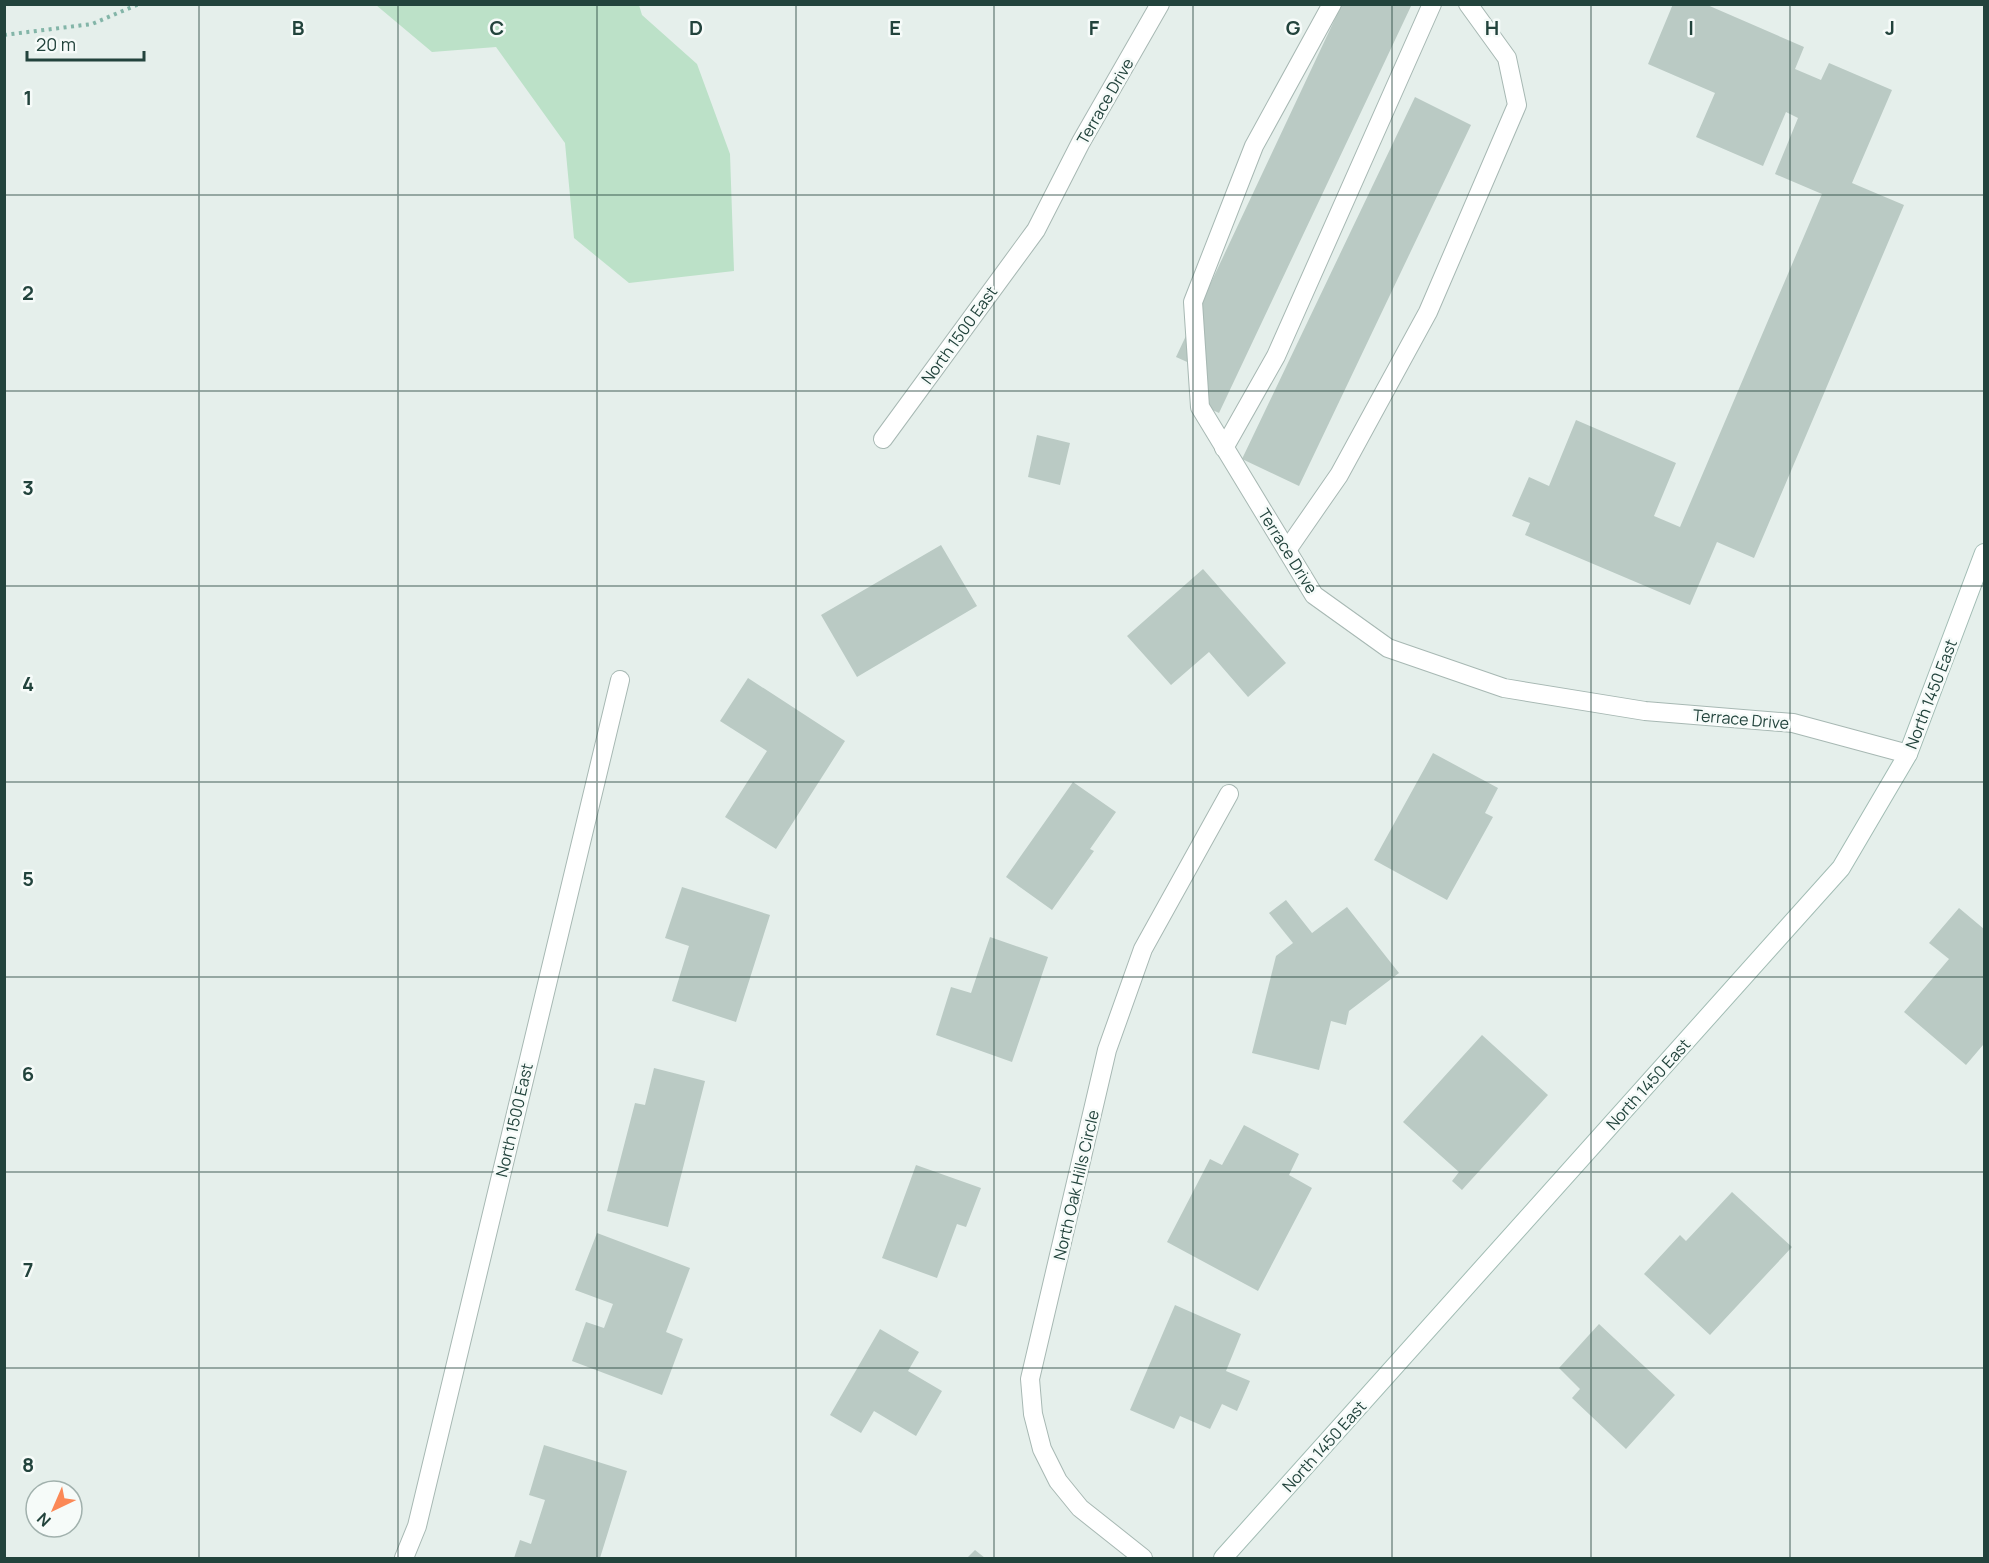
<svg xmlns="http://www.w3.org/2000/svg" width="1989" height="1563" font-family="Manrope,sans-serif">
<rect width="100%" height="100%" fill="#e5efeb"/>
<path fill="#bce1c8" d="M376,5h263l3,10 55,49 33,90 4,117 -105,12 -55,-45 -9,-95 -69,-96 -64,5z"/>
<path fill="#bacac4" d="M1342,4h70l-193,409 -28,-13 14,-30 -29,-13z
M1673,4h32l99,43 -9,22 26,11 8,-17 63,27 -40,93 52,22 -150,353 -37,-16 -27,63 -165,-70 5,-12 -18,-7 17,-39 20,9 27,-66 100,43 -22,53 26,11 142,-333 -47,-20 23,-56 -12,-6 -23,54 -67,-29 19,-44 -67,-29z
M1415,97l56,28 -172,361 -57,-27z
M1037,435l33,8 -10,42 -32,-8z
M941,545l36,61 -120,71 -36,-62z
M1203,569l83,94 -38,34 -39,-45 -38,33 -44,-49z
M748,678l97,63 -69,108 -51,-32 42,-66 -47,-30z
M1433,753l65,35 -13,25 8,4 -46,83 -73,-40z
M1073,782l43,30 -26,37 4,2 -42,59 -46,-33z
M682,887l88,28 -34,107 -64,-21 17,-55 -24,-8z
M1286,900l26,33 35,-26 52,66 -50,38 -3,14 -15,-4 -12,49 -67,-17 24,-97 17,-13 -24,-30z
M1959,908l25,21v117l-1,-1 -17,20 -62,-53 45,-53 -20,-16z
M990,937l58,20 -36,105 -76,-27 15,-48 20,6z
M1482,1035l66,60 -86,95 -10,-9 7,-9 -56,-50z
M654,1068l51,13 -37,146 -61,-16 28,-108 10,2z
M1244,1125l55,29 -10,21 23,13 -54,103 -91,-49 43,-83 12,6z
M916,1165l65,23 -15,39 -9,-3 -20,54 -55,-20z
M1732,1192l60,55 -82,88 -66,-61 36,-39 6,6z
M597,1233l93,35 -24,64 17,7 -21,56 -90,-34 14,-39 18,6 9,-24 -38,-14z
M1175,1305l66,29 -15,37 24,10 -13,30 -15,-7 -12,25 -30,-13 -6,13 -44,-19z
M1599,1324l76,71 -49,54 -54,-51 8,-9 -21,-21z
M880,1329l39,23 -11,19 34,20 -26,45 -42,-25 -13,22 -31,-18z
M544,1445l83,26 -27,87h-86l6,-18 11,4 14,-44 -16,-5z
M975,1550l10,8h-18z"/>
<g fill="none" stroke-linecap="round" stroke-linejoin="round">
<defs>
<path id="lane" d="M1224,448l52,-92 156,-352
M1287,550l52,-75 89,-163 89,-207 -10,-47 -39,-54"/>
<path id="street" d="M1332,4l-78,142 -61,156 7,105 114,188 74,53 116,40 141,23 148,12 115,31
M883,439l153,-209 45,-88 79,-138
M404,1558l13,-32 203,-846
M1143,1558l-63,-50 -22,-27 -16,-32 -9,-35 -3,-35 77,-329 36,-101 86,-155"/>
<path id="secondary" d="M1223,1558l618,-690 67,-114 76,-201"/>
</defs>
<use href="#lane" stroke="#a7b8b3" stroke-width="20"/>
<use href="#street" stroke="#a7b8b3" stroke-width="20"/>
<use href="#secondary" stroke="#a2bcb4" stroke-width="20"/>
<path stroke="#83b5a8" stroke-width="4" stroke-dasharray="3 4.5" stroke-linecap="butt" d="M4,35l88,-11 47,-20"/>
<use href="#lane" stroke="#fff" stroke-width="18"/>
<use href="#street" stroke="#fff" stroke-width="18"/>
<use href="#secondary" stroke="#fff" stroke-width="18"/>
</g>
<path fill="none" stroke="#22433c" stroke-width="1.5" stroke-opacity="0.55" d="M199,4v1554M398,4v1554M597,4v1554M796,4v1554M994,4v1554M1193,4v1554M1392,4v1554M1591,4v1554M1790,4v1554M4,195h1980M4,391h1980M4,586h1980M4,782h1980M4,977h1980M4,1172h1980M4,1368h1980"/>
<g text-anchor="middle" stroke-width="5" stroke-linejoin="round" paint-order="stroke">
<g font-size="16" fill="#22433c" stroke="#f6fbf9">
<text transform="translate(1105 101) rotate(-60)" y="6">Terrace Drive</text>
<text transform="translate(959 335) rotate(-54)" y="6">North 1500 East</text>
<text transform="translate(1288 551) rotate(58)" y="6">Terrace Drive</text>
<text transform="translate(1931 694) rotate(-69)" y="6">North 1450 East</text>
<text transform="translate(1741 719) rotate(5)" y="6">Terrace Drive</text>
<text transform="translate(1648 1084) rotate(-48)" y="6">North 1450 East</text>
<text transform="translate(514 1120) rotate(-77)" y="6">North 1500 East</text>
<text transform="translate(1076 1185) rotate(-77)" y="6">North Oak Hills Circle</text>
<text transform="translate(1324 1446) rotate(-48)" y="6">North 1450 East</text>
</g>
</g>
<g font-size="20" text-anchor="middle" font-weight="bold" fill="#22433c" stroke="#f6fbf9" stroke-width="5" stroke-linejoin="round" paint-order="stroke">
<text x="298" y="35">B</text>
<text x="497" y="35">C</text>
<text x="696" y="35">D</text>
<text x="895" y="35">E</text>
<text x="1094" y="35">F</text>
<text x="1293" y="35">G</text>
<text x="1492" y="35">H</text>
<text x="1691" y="35">I</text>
<text x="1890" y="35">J</text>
<text x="28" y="105">1</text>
<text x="28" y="300">2</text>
<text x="28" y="495">3</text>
<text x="28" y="691">4</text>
<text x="28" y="886">5</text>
<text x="28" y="1081">6</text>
<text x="28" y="1277">7</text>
<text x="28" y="1472">8</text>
</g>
<rect width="1989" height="1563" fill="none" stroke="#22433c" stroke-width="12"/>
<g transform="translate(54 1509) rotate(224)"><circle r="28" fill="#f6fbf9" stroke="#a1b1ad" stroke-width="1.5"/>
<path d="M0-4.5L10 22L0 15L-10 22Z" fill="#fb8856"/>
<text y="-9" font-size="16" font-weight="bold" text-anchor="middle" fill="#22433c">N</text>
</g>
<path d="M27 51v9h117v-9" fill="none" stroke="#22433c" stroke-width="3"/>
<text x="36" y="51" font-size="18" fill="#22433c" stroke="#f6fbf9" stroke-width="4.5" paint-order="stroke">20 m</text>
</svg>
